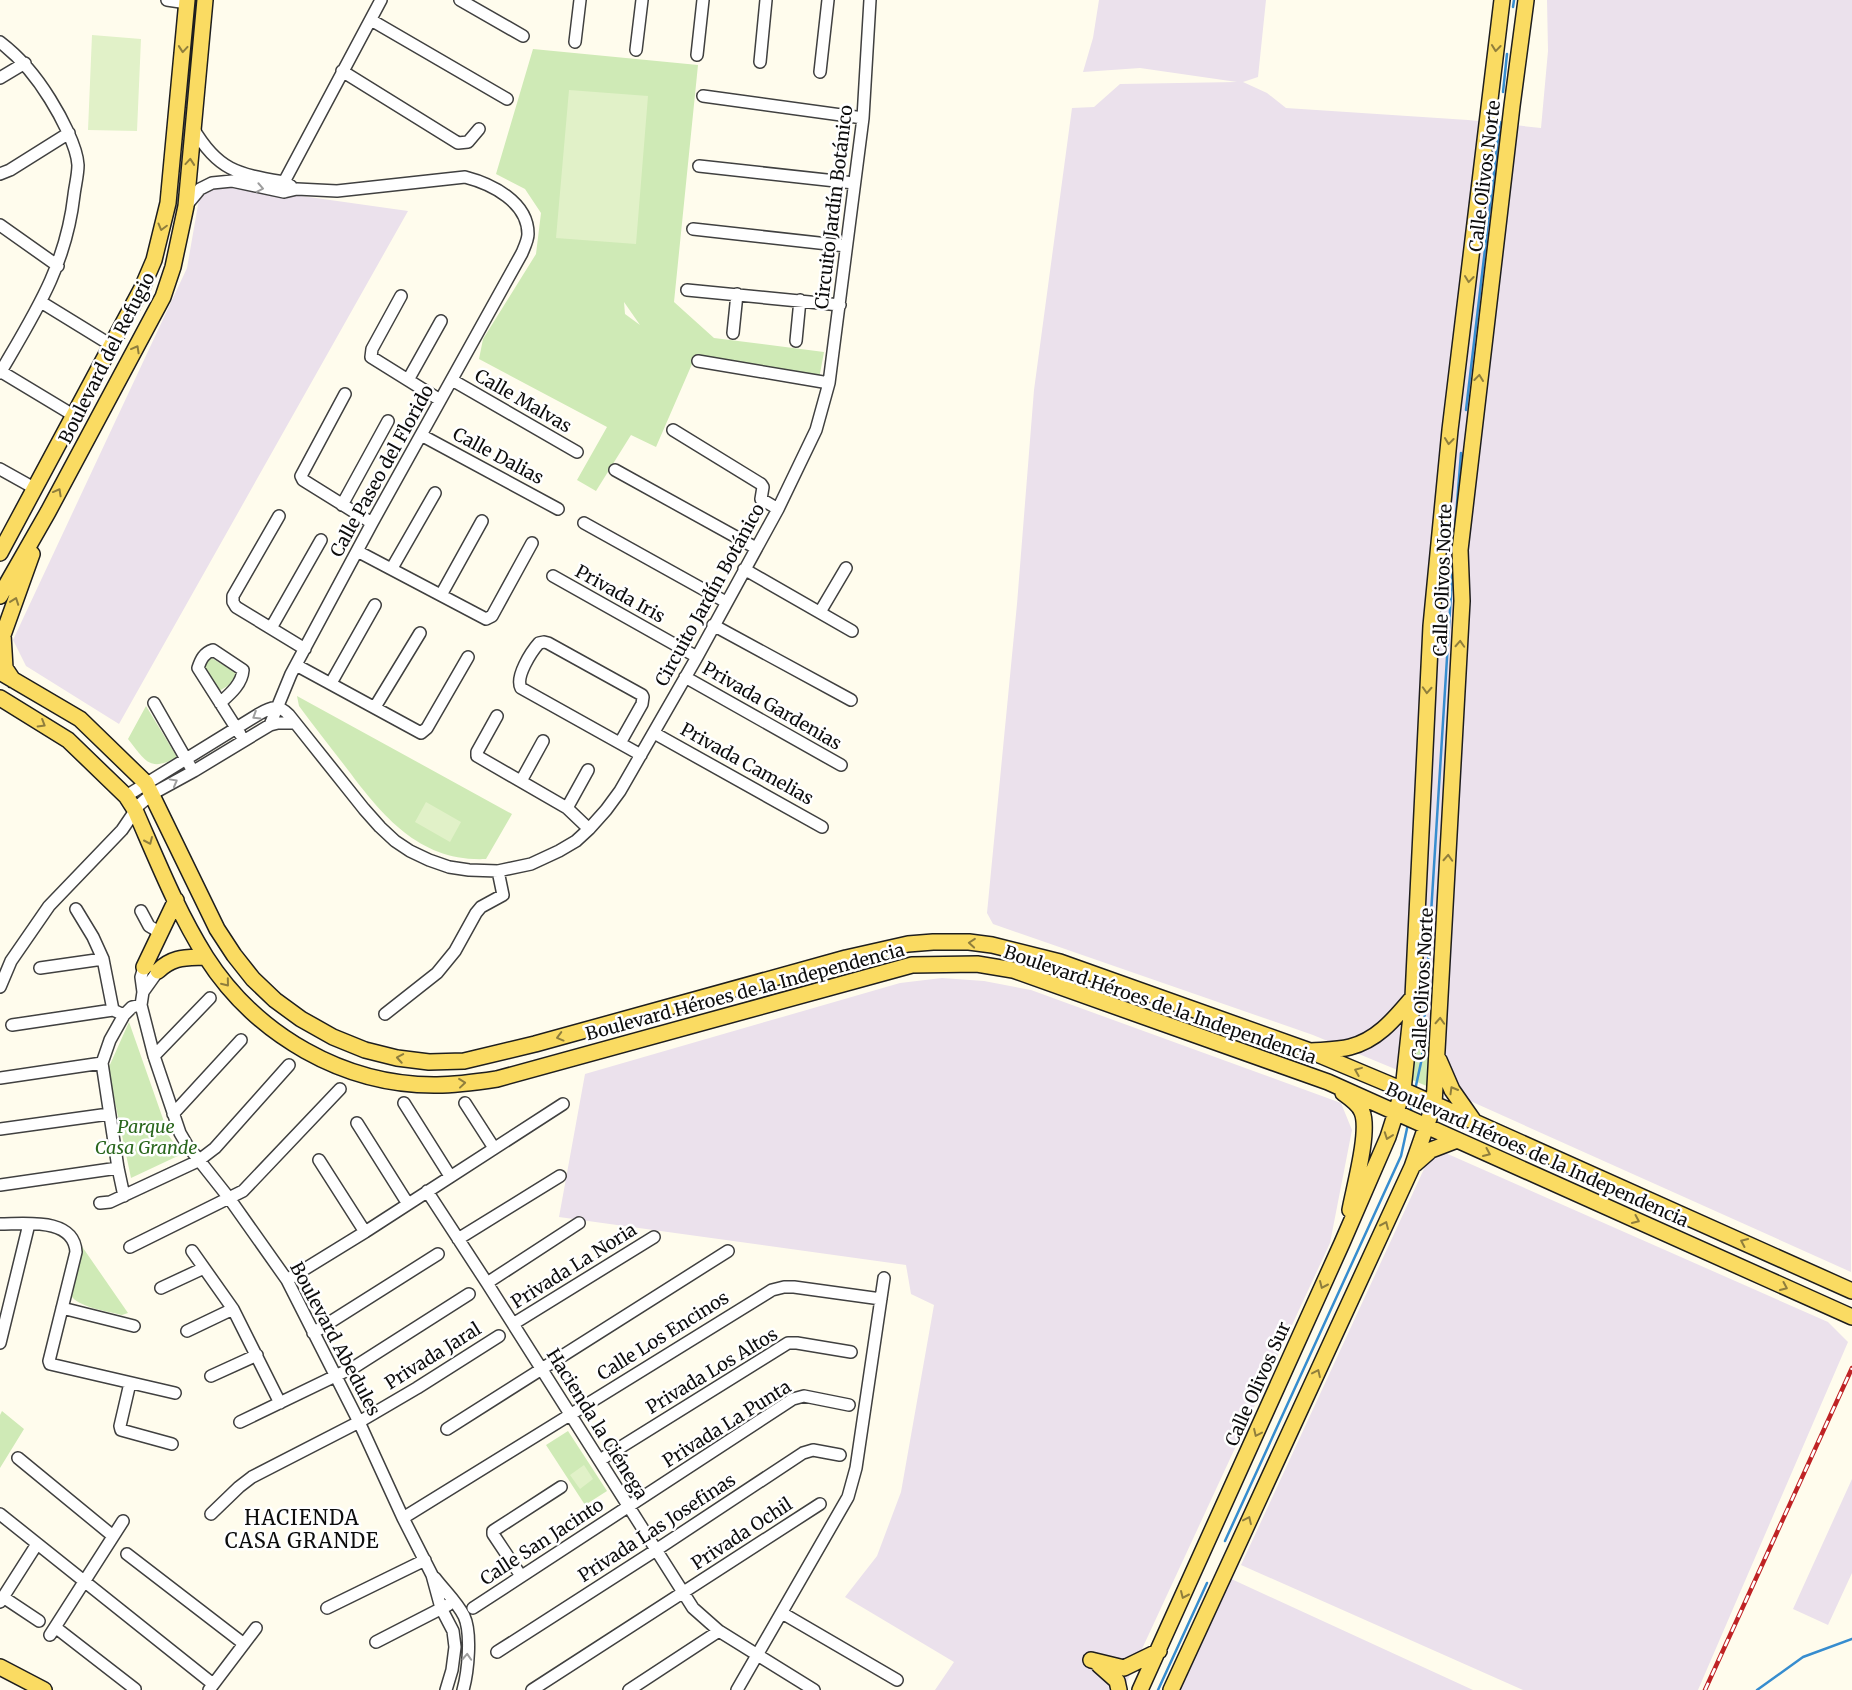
<svg xmlns="http://www.w3.org/2000/svg" width="1852" height="1690" font-family="Merriweather,serif">
<rect width="100%" height="100%" fill="#fffced"/>
<path fill="#ebe1ec" d="M1099,0h167l-8,77 -15,5 24,11 19,15 182,12 73,8 7,-77 -1,-51h305l-1,1272 -403,-181 -135,-56 -320,-111 -6,-11 30,-309 17,-214 38,-282 22,-1 26,-23 117,-2 -97,-14 -57,4 10,-34z
M202,182l206,29 -289,513 -93,-58 -13,-26 174,-372z
M942,978l42,3 47,9 310,113 11,27 -22,113 -207,447h-188l19,-28 -109,-65 32,-41 24,-64 33,-187 -23,-11 -5,-29 -347,-48 26,-143 315,-91z
M1441,1151l387,171 20,20 -150,348h-175l-282,-125 189,-409z
M1852,1479v94l-24,52 -35,-16z
M1227,1577l246,113h-295z"/>
<path fill="#cfeab6" fill-rule="evenodd" d="M533,49l165,16 -24,237 40,36 110,14 -5,27 -127,-15 -36,83 -25,-12 -35,56 -19,-11 30,-53 -128,-68 4,-20 53,-85 5,-41 -16,-24 -29,-15zM624,302l16,23 -15,-11z
M210,657l28,17 -7,10 -12,7 -15,-23v-5z
M297,696l215,118 -26,45c-65,3 -102,-41 -138,-89 -16,-21 -33,-42 -49,-64z
M146,706l31,51c-28,16 -32,3 -49,-18z
M129,1022l40,114 13,18 -51,24 -23,-109z
M1434,1042l-5,45 -19,-8 4,-36z
M81,1245l47,68 -6,2c-11,-3 -46,-8 -51,-20 -3,-10 7,-39 10,-50z
M2,1411l22,18 -24,39v-53z
M568,1431l39,60 -22,14 -39,-60z"/>
<path fill="#e1f1c8" d="M92,35l49,4 -4,92 -49,-1z
M569,90l79,6 -12,148 -80,-6z
M426,802l35,20 -11,20 -35,-20z
M584,1465l9,14 -13,10 -10,-14z"/>
<g fill="none" stroke-linecap="round" stroke-linejoin="round">
<path stroke="#378dcf" stroke-width="2.5" d="M1513,7l1,-7
M1503,92l4,-38
M1466,410l34,-288
M1455,529l6,-76
M1415,1090l7,-32 31,-496
M1410,1114l3,-14
M1225,1541l176,-385 7,-32
M1158,1690l49,-107
M1757,1690l46,-33 49,-18"/>
<defs>
<path id="minor" d="M167,0l20,3
M460,0l63,36
M371,20l136,79
M0,42c21,16 36,34 50,57 10,16 27,47 28,66 0,10 -3,21 -4,30 -8,71 -39,118 -74,178
M575,42l5,-42
M636,50l6,-50
M697,55l6,-55
M760,62l6,-62
M342,71l116,72 10,-1 11,-13
M820,72l8,-72
M0,78l25,-15
M703,96l160,22
M193,128c25,43 45,46 91,54l7,4
M699,166l155,17
M0,174l10,-4 59,-37
M284,192v-10l97,-182
M186,206l14,-17 12,-6 20,-2 52,11 13,-3 40,2 128,-14c27,7 63,25 63,57 0,6 -4,14 -6,19l-150,270 -81,151 -21,51
M0,225l58,41
M693,229l153,17
M687,290l153,15
M401,296l-29,53 -1,8 69,43
M41,302l70,43
M733,333l4,-39
M796,341l4,-41
M698,361l131,22
M0,371l73,44
M408,380l33,-59
M452,380l125,72
M345,394l-44,82 2,4 69,43
M673,430l88,54 2,3 -2,12 17,10
M421,435l137,74
M0,469l34,19
M615,470l141,78
M342,505l46,-84
M279,516l-46,80v6l3,5 69,42
M584,523l142,79
M357,551l129,68 6,-3 40,-73
M392,568l43,-75
M744,569l108,62
M553,576l144,81
M441,595l41,-74
M820,612l26,-44
M713,625l138,75
M271,628l50,-88
M296,665l125,68 6,-5 41,-71
M685,677l156,88
M331,683l44,-78
M154,703l36,63
M220,703c10,-9 22,-19 23,-33l-30,-20c-9,3 -12,9 -15,18l42,66
M375,707l45,-74
M497,716l-20,36v4l90,52 22,21
M654,733l168,94
M620,743l22,-39 1,-7 -1,-2 -94,-52 -4,-1 -5,1c-8,9 -24,34 -18,45l120,67
M521,781l22,-40
M126,796l133,-82c12,-7 20,-10 30,1l75,94 16,18 15,14 15,10 19,9 20,7 20,3 29,1 33,-7 28,-13 17,-10 13,-12 17,-19 14,-19 77,-134 81,-148 38,-79 13,-47 34,-265 7,-118
M567,808l21,-38
M76,909l17,28 10,22 10,51
M141,911l8,15 12,7
M144,967l-3,10 2,15 -2,13 13,51 26,77 7,12 42,53 58,82 72,142 44,96 29,57 9,33 12,23 2,16 -3,23 -6,20
M40,968l63,-9
M0,987l11,-26 38,-55 73,-76 17,-25 13,-11 42,-23 76,-46 8,-2h17
M143,992l15,-21
M385,1014l52,-41 18,-22 21,-38 5,-6 22,-12 -5,-24
M12,1025l101,-15 11,5
M154,1056l56,-58
M0,1078l102,-15
M404,1103l46,73
M465,1103l29,45
M173,1114l68,-74
M357,1123l51,81
M0,1129l109,-15
M319,1160l46,72
M0,1185l118,-17
M427,1191l60,92 206,325 26,23 95,59
M124,1196l-6,-28 -16,-105 8,-23 14,-25 8,-8 9,-2
M100,1203l10,-1 88,-41 17,-13 74,-83
M0,1224c25,0 74,-7 76,28l-27,109 1,3 125,29
M458,1239l102,-63
M130,1247l113,-56 97,-102
M192,1251l41,58 47,94
M287,1280l78,-48 198,-128
M487,1283l92,-60
M161,1288l43,-20
M62,1308l72,18
M513,1324l141,-87
M187,1331l46,-22
M313,1333l125,-79
M0,1343l29,-119
M211,1376l46,-21
M130,1383l-10,43 1,4 51,14
M240,1422l116,-56 113,-72
M447,1429l281,-178
M18,1458l95,78
M600,1460l188,-117h9l54,9
M0,1514l213,170
M211,1514l28,-27 13,-10 107,-55 58,-34 82,-52
M403,1518l369,-228 12,-3h10l87,12
M127,1554l117,90
M521,1576l-28,-42v-3l68,-44
M435,1578c9,12 22,24 29,38 8,17 4,56 -1,74
M3,1597l36,24
M0,1602l37,-58
M327,1608l98,-48
M473,1608l320,-209 11,-3 45,9
M782,1613l115,67
M55,1627l80,62
M50,1635l73,-114
M376,1642l72,-37
M497,1652l159,-102 147,-97 10,-3 27,5
M209,1690l47,-62
M532,1690l288,-186
M629,1690l90,-59
M737,1690l111,-193 8,-29 28,-190"/>
<path id="major" d="M0,553l142,-265 12,-28 14,-57 19,-203
M0,596l48,-84 115,-215 10,-30 13,-61 19,-206
M0,672l80,47 66,64 71,146 17,26 19,24 22,21 26,19 32,18 32,13 32,8 32,4 35,-1 71,-17 311,-86 62,-14 25,-2h36l23,3 68,17 250,89 93,39 449,201
M13,680l-8,-12 -2,-33 29,-81
M0,698l68,42 58,56 9,14c22,50 42,101 71,147 50,78 138,129 231,128 20,0 40,-3 60,-6l415,-114 65,-1 36,6 315,112 524,235
M144,967l32,-67
M158,971c15,-15 28,-13 48,-14
M1311,1051c13,-1 27,-1 39,-4 28,-7 45,-29 63,-50
M1439,1060l13,30 21,30
M1343,1093c7,5 16,11 19,19 8,19 -8,76 -12,98
M1415,1164l16,-14 26,-10
M1091,1660l33,8 35,-17
M1099,1665l18,16 2,9
M0,1667l44,23
M1140,1690l202,-447 46,-106 15,-47 10,-93 18,-371 19,-196 52,-430
M1171,1690l241,-523 22,-63 28,-503 -2,-51 52,-444 14,-106"/>
</defs>
<use href="#minor" stroke="#404040" stroke-width="14"/>
<use href="#major" stroke="#1e1e1e" stroke-width="18"/>
<use href="#minor" stroke="#fff" stroke-width="11"/>
<use href="#major" stroke="#fadb62" stroke-width="15"/>
<defs>
<path id="rail" d="M1705,1690l147,-322"/>
</defs>
<use href="#rail" stroke="#bf2325" stroke-width="4.5"/>
<use href="#rail" stroke="#fff" stroke-width="2.5" stroke-dasharray="8" stroke-linecap="butt"/>
</g>
<defs><path id="oneway-chevron" d="M-2-3.5L2.5 0L-2 3.5" fill="none" stroke-width="1.6" stroke-linecap="round" stroke-linejoin="round" transform="scale(1.25)"/></defs>
<g stroke="#8f7e3c">
<use href="#oneway-chevron" transform="translate(1496 48) rotate(96)"/>
<use href="#oneway-chevron" transform="translate(183 49) rotate(95)"/>
<use href="#oneway-chevron" transform="translate(190 162) rotate(-85)"/>
<use href="#oneway-chevron" transform="translate(162 227) rotate(105)"/>
<use href="#oneway-chevron" transform="translate(1469 279) rotate(97)"/>
<use href="#oneway-chevron" transform="translate(136 349) rotate(-61)"/>
<use href="#oneway-chevron" transform="translate(1479 378) rotate(-83)"/>
<use href="#oneway-chevron" transform="translate(1449 441) rotate(96)"/>
<use href="#oneway-chevron" transform="translate(58 492) rotate(-61)"/>
<use href="#oneway-chevron" transform="translate(15 601) rotate(-70)"/>
<use href="#oneway-chevron" transform="translate(1460 644) rotate(-87)"/>
<use href="#oneway-chevron" transform="translate(1427 690) rotate(93)"/>
<use href="#oneway-chevron" transform="translate(42 724) rotate(31)"/>
<use href="#oneway-chevron" transform="translate(149 841) rotate(66)"/>
<use href="#oneway-chevron" transform="translate(1448 858) rotate(-87)"/>
<use href="#oneway-chevron" transform="translate(972 943) rotate(-175)"/>
<use href="#oneway-chevron" transform="translate(226 983) rotate(51)"/>
<use href="#oneway-chevron" transform="translate(1440 1021) rotate(-87)"/>
<use href="#oneway-chevron" transform="translate(560 1037) rotate(165)"/>
<use href="#oneway-chevron" transform="translate(400 1058) rotate(-170)"/>
<use href="#oneway-chevron" transform="translate(1358 1071) rotate(-158)"/>
<use href="#oneway-chevron" transform="translate(462 1083) rotate(-6)"/>
<use href="#oneway-chevron" transform="translate(1453 1090) rotate(-120)"/>
<use href="#oneway-chevron" transform="translate(1388 1136) rotate(110)"/>
<use href="#oneway-chevron" transform="translate(1487 1153) rotate(24)"/>
<use href="#oneway-chevron" transform="translate(1636 1220) rotate(24)"/>
<use href="#oneway-chevron" transform="translate(1385 1225) rotate(-66)"/>
<use href="#oneway-chevron" transform="translate(1744 1242) rotate(-156)"/>
<use href="#oneway-chevron" transform="translate(1323 1285) rotate(114)"/>
<use href="#oneway-chevron" transform="translate(1784 1287) rotate(24)"/>
<use href="#oneway-chevron" transform="translate(1317 1373) rotate(-65)"/>
<use href="#oneway-chevron" transform="translate(1257 1433) rotate(115)"/>
<use href="#oneway-chevron" transform="translate(1248 1520) rotate(-65)"/>
<use href="#oneway-chevron" transform="translate(1184 1595) rotate(114)"/>
</g>
<g stroke="#9e9e9e">
<use href="#oneway-chevron" transform="translate(260 188) rotate(11)"/>
<use href="#oneway-chevron" transform="translate(256 716) rotate(148)"/>
<use href="#oneway-chevron" transform="translate(174 782) rotate(-29)"/>
<use href="#oneway-chevron" transform="translate(467 1657) rotate(-87)"/>
</g>
<g text-anchor="middle" stroke-width="5" stroke-linejoin="round" paint-order="stroke">
<g font-size="18" fill="#0d0d0d" stroke="#fff">
<text transform="translate(1485 176) rotate(-83)" y="6">Calle Olivos Norte</text>
<text transform="translate(834 207) rotate(-83)" y="6">Circuito Jardín Botánico</text>
<text transform="translate(107 358) rotate(-63)" y="6">Boulevard del Refugio</text>
<text transform="translate(523 401) rotate(30)" y="6">Calle Malvas</text>
<text transform="translate(498 456) rotate(28)" y="6">Calle Dalias</text>
<text transform="translate(382 471) rotate(-61)" y="6">Calle Paseo del Florido</text>
<text transform="translate(1443 580) rotate(-88)" y="6">Calle Olivos Norte</text>
<text transform="translate(620 594) rotate(29)" y="6">Privada Iris</text>
<text transform="translate(710 595) rotate(-61)" y="6">Circuito Jardín Botánico</text>
<text transform="translate(772 706) rotate(30)" y="6">Privada Gardenias</text>
<text transform="translate(747 764) rotate(29)" y="6">Privada Camelias</text>
<text transform="translate(1423 984) rotate(-87)" y="6">Calle Olivos Norte</text>
<text transform="translate(745 992) rotate(-15)" y="6">Boulevard Héroes de la Independencia</text>
<text transform="translate(1160 1005) rotate(19)" y="6">Boulevard Héroes de la Independencia</text>
<text transform="translate(1537 1155) rotate(24)" y="6">Boulevard Héroes de la Independencia</text>
<text transform="translate(574 1266) rotate(-32)" y="6">Privada La Noria</text>
<text transform="translate(663 1336) rotate(-32)" y="6">Calle Los Encinos</text>
<text transform="translate(335 1339) rotate(62)" y="6">Boulevard Abedules</text>
<text transform="translate(433 1356) rotate(-32)" y="6">Privada Jaral</text>
<text transform="translate(712 1371) rotate(-31)" y="6">Privada Los Altos</text>
<text transform="translate(1258 1384) rotate(-66)" y="6">Calle Olivos Sur</text>
<text transform="translate(597 1424) rotate(58)" y="6">Hacienda la Ciénega</text>
<text transform="translate(727 1424) rotate(-32)" y="6">Privada La Punta</text>
<text transform="translate(657 1528) rotate(-33)" y="6">Privada Las Josefinas</text>
<text transform="translate(742 1534) rotate(-33)" y="6">Privada Ochil</text>
<text transform="translate(542 1542) rotate(-33)" y="6">Calle San Jacinto</text>
</g>
<g font-size="18" font-style="italic" fill="#29661c" stroke="#fff">
<text x="146" y="1133">Parque<tspan x="146" dy="21">Casa Grande</tspan></text>
</g>
<g font-size="20" letter-spacing="1" fill="#0d0d0d" stroke="#fff">
<text x="302" y="1525">HACIENDA<tspan x="302" dy="23">CASA GRANDE</tspan></text>
</g>
</g>
</svg>
